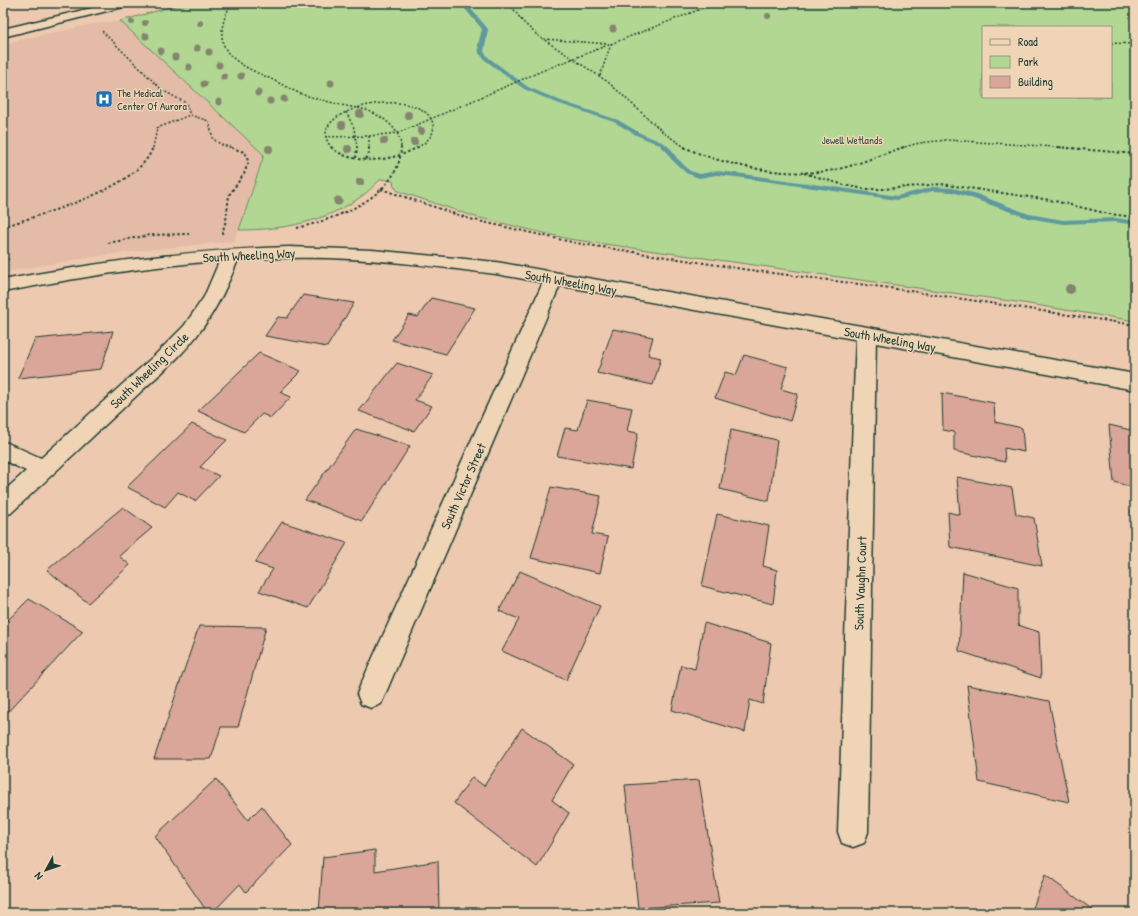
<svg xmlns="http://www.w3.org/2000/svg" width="1138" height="916" font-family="'Patrick Hand',sans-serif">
<rect width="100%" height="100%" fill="#ecc9af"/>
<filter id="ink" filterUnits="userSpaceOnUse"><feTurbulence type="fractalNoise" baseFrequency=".025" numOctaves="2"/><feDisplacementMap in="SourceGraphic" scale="8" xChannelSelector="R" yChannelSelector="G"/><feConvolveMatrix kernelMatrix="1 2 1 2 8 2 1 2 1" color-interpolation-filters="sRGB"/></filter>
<g filter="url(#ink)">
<path fill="#e3bba6" d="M120,21l144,134 -30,86 -89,9 -54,7 -88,15v-228l90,-20z"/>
<path fill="#b1d792" stroke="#688a63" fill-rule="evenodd" d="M186,3h949v318l-125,-20 -441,-62 -93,-22 -78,-26 -4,-5 -1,-5 -12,-2c-7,6 -12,12 -19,17 -36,26 -79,34 -123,34l25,-75 -144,-134zM983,27h128v70h-128z"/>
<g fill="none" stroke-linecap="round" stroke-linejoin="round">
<path fill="#5e999e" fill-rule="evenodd" d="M460,3h6l22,26 -4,23 5,6 39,29 33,14 57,19 22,13 24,10 8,7 4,7 14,14 10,3 16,-3 20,2 161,23 36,-9 19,1 22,5 55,21 34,6 53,-2 19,3v4l-19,-3 -53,2 -35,-6 -60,-21 -16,-5 -19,-1 -36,9 -161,-23 -20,-2 -17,3 -13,-5 -15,-14 -4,-7 -7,-7 -24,-10 -22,-13 -57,-19 -33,-14 -39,-29 -6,-7 -1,-8 4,-16z"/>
</g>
<path fill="#daa699" stroke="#1f3d34" d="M303,295l51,8 -27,44 -62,-11 13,-19 9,1z
M431,298l44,10 -29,46 -54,-14 17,-25 9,2z
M613,329l40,8 -5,18 13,3 -8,27 -56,-12z
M113,331l-12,38 -83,9 17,-39z
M259,353l42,18 -21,21 11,5 -20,21 -9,-4 -18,18 -46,-21z
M744,355l44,12 -7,22 17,5 -8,27 -75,-23 10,-26 11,3z
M397,363l36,12 -18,25 17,6 -18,25 -55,-20z
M942,393l52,10 1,19 27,6 2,24 -20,-4 1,14 -51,-11v-19l-11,-2z
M587,400l45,8 -5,23 11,2 -7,36 -74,-13 8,-28 13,2z
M192,424l35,16 -27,27 19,9 -24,25 -17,-9 -13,15 -38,-20z
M1109,425l26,6v57l-21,-6z
M356,429l54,17 -48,75 -57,-21z
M731,430l46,10 -8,61 -49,-12z
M957,477l55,11 4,26 18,4 8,48 -92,-19 -2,-35 12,3z
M551,487l50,9 -9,38 16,3 -8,36 -69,-15z
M123,507l29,21 -33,28 11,9 -42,38 -41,-33z
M1131,510l4,1v50z
M717,514l52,12 -6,40 14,4 -4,34 -71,-18z
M282,522l65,21 -39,65 -49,-17 14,-22 -18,-6z
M520,571l80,35 -34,74 -64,-29 17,-32 -20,-8z
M963,572l55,16v37l21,7 2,46 -82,-27z
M29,599l54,32 -80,86v-92z
M704,623l67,20 -8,61 -13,-4 -5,32 -73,-22 9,-45 14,4z
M199,626l67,1 -28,100h-17l-10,32h-57z
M967,685l82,16 20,101 -90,-20z
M522,728l51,36 -21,36 17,13 -32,54 -83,-64 18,-26 12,9z
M216,779l32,41 14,-14 30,39 -46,47 -6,-8 -28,29h-4l-53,-77z
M699,780l20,123 -81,5 -13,-123z
M375,850v21l63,-10 1,52h-120l4,-56z
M1045,875l52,38h-66z"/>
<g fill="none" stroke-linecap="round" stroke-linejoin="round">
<defs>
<path id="street" d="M231,250l6,1 3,4c-11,27 -22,52 -39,75 -18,26 -45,47 -68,69 -41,38 -81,76 -122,114l-8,3v-24l23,-21 -23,-11v-19l38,17 115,-104 28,-28 20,-29 18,-42 3,-4z
M554,272l6,2 3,4 -182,426 -10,4 -10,-4 -4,-10 4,-10 184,-406 3,-4z
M866,328l7,2 3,5 -8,497 -4,11 -11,4 -11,-4 -4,-11 18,-497 3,-5z"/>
<path id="secondary" d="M113,3h20l-2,2 -128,32v-8z
M289,247l83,3 124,12 639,112v16l-639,-116c-55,-7 -110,-14 -166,-16 -110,-3 -219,13 -327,34v-12c95,-18 189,-30 286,-33z"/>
</defs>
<use href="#street" stroke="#1f3d34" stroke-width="3"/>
<use href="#secondary" stroke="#1f3d34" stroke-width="3"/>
<path stroke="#1f3d34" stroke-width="1.5" stroke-dasharray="2 2" stroke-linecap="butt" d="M232,3c-10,15 -16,39 -1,53 11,11 27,17 40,23 11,5 22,12 33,16 14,4 28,8 42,11 11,2 21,3 31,9 13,7 24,18 24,33
M509,3l14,19 14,13 71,47 56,51 22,15
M102,31l60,59 24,13 4,12
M544,39l65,5
M1111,43l24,1
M600,76l11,-32
M346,112l8,16 3,20
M369,136v12
M325,137l44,-1 29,-3 146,-63 172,-67
M153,148l4,-20 33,-13 19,6 4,18 9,6 11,3
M332,148c-35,-39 91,-66 101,-24 3,11 -8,19 -16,24
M901,148l18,-5 28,-3 124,8"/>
<path stroke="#1f3d34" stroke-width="2" stroke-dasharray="2.5 2.5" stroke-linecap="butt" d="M331,147c22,20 64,14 87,0
M684,147c40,19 100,30 144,24 26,-4 51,-16 76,-24
M1058,147l77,7
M356,158l1,-11
M366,159l3,-6v-6
M804,173l40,12 20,4h21l56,-5 109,16 59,14 26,3
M381,189l89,30 106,24 173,27 141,18 245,37
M3,227c39,-14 136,-37 150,-80
M297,228c39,-9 104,-32 104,-81
M222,234l4,-14 3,-25 15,-21 4,-11 -1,-7 -3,-4 -15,-5
M108,243l42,-8 39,-1
M3,260l6,-1"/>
<use href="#street" fill="#efd5b6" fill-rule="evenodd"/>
<use href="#secondary" fill="#efd5b6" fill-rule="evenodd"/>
</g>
<g fill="#848470">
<circle cx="768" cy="16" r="3"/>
<circle cx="132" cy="22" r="3"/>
<circle cx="145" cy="23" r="3"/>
<circle cx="200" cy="23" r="3"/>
<circle cx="613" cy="29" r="3.5"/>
<circle cx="146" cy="36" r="3.5"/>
<circle cx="197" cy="48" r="3.5"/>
<circle cx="161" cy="51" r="3.5"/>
<circle cx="209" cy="52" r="3.5"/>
<circle cx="175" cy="57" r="3.5"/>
<circle cx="219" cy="65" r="3.5"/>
<circle cx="189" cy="67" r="3.5"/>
<circle cx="241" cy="76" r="3.5"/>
<circle cx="224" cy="77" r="3.5"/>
<circle cx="331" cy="83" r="3.5"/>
<circle cx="204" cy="84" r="3.5"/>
<circle cx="258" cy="93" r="3.5"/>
<circle cx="284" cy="99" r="3.5"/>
<circle cx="270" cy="101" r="3.5"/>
<circle cx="219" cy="102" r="3.5"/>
<circle cx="360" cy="114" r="4"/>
<circle cx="408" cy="115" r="4"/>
<circle cx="342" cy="125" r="4"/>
<circle cx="421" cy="131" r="4"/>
<circle cx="384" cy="141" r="4"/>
<circle cx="414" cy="142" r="4"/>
<circle cx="269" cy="149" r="4"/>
<circle cx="348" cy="149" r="4"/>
<circle cx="360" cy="182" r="4"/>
<circle cx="338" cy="201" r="4.5"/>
<circle cx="1070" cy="289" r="5"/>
</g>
</g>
<defs>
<symbol id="hospital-square" viewBox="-11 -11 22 22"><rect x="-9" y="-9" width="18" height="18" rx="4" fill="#1f6fb2" stroke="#efd5b6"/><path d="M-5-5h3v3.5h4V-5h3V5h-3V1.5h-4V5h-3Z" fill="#fff"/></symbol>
</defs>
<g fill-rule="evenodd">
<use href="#hospital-square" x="94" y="89" width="20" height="20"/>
</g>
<g text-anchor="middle" stroke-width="3" stroke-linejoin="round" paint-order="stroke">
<g font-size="11" fill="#1f3d34" stroke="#efd5b6" text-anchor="start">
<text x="117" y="97">The Medical<tspan x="117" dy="13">Center Of Aurora</tspan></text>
</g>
<g font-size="11" fill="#2e4c3d" stroke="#efd5b6">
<text x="852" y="144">Jewell Wetlands</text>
</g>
<g font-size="13" fill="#1f3d34" stroke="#efd5b6">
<text transform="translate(249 255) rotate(-3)" y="5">South Wheeling Way</text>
<text transform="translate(571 282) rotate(10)" y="5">South Wheeling Way</text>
<text transform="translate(890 339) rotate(10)" y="5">South Wheeling Way</text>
<text transform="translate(149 370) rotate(-44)" y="5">South Wheeling Circle</text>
<text transform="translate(463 486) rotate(-66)" y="5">South Victor Street</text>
<text transform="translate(860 583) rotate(-88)" y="5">South Vaughn Court</text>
</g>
</g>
<rect width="1138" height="916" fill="none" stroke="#efd5b6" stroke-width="16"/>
<rect x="8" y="8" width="1122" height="900" fill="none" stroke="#1f3d34" stroke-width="1.5" filter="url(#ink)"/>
<rect x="982" y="26" width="130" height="72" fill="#efd5b6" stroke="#9c9882"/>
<rect x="990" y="39" width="20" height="6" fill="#efd5b6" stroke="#9c9882"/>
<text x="1018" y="46" font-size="12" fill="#1f3d34">Road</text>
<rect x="990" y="56" width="20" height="12" fill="#b1d792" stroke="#9c9882"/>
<text x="1018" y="66" font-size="12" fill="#1f3d34">Park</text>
<rect x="990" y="76" width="20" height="12" fill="#daa699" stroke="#9c9882"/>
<text x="1018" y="86" font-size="12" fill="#1f3d34">Building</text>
<g transform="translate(46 870) rotate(230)" stroke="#efd5b6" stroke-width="3" paint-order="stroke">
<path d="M0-3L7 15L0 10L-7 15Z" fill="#1f3d34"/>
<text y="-6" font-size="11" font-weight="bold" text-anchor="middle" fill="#1f3d34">N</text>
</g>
</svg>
